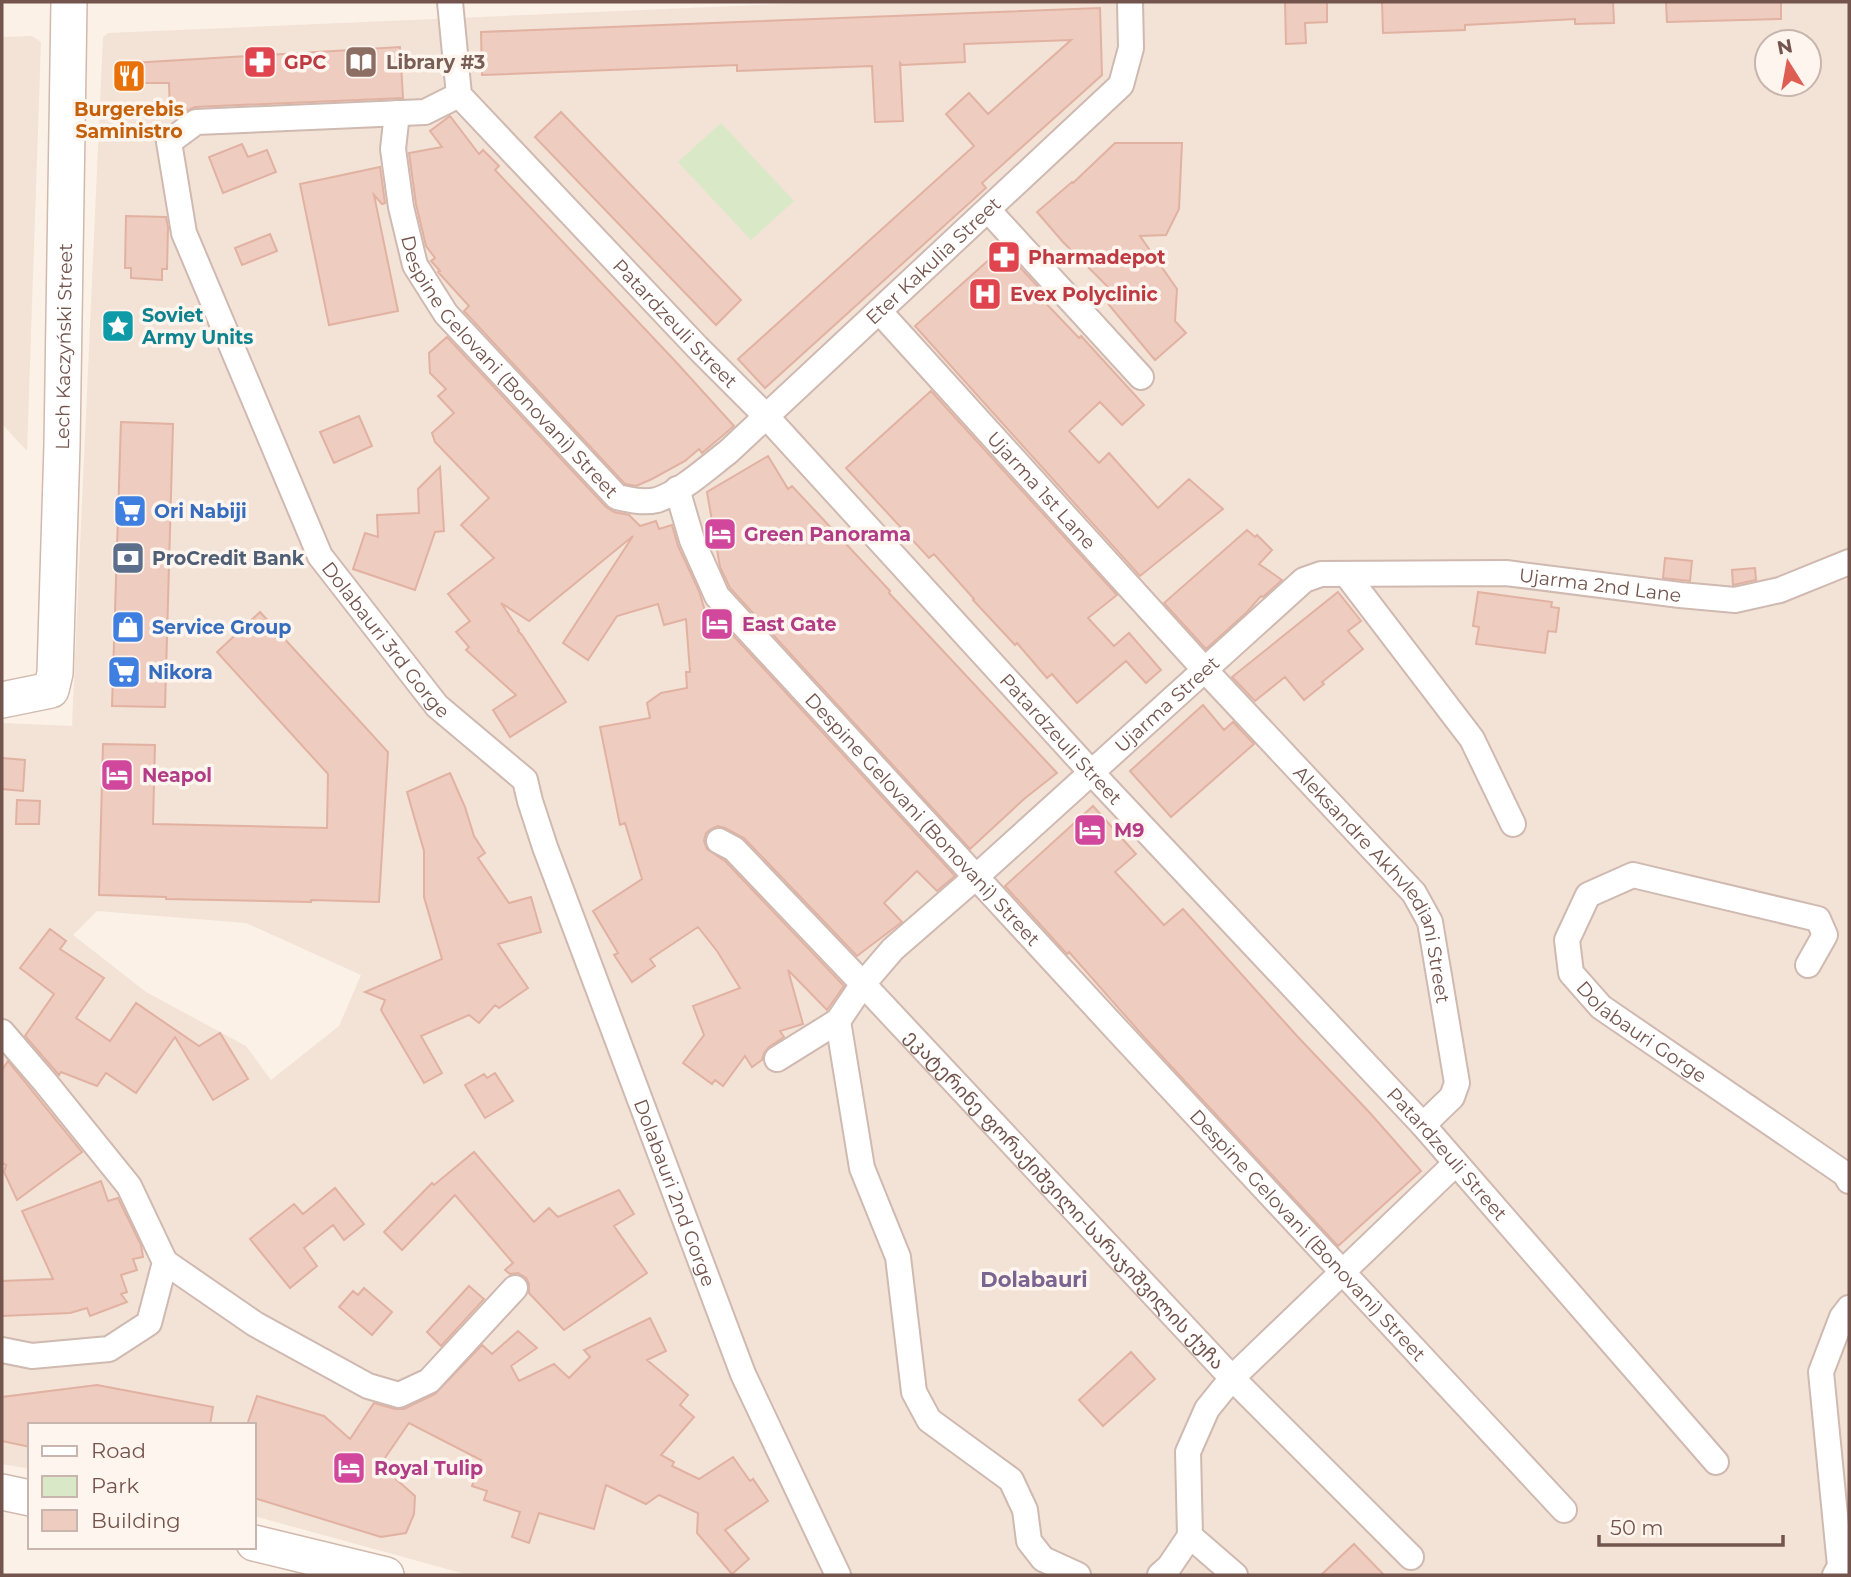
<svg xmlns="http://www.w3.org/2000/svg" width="1851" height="1577" font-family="Montserrat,'Noto Sans Georgian',sans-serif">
<rect width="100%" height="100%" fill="#fbf1e7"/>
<path fill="#f3e2d6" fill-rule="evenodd" d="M831,2h1018v1573h-1380l-215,-59v-91h-224v44l-28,-5v-741l70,3 31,-689 5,-4zM1767,42h42v42h-42zM97,911l149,12 115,52 -22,51 -68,54 -25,-34 -100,-54 -73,-57z
M32,36l9,6 -14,409 -25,-27v-387z"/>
<path fill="#d9e8c6" d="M721,123l73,78 -43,39 -73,-78z"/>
<path fill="#efccc0" stroke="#e1b1a1" stroke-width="2" d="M1285,2h42v20l-22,1 1,20 -20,1z
M1382,2h231l1,21 -39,1v-5l-110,6v5l-82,3z
M1666,2h115v17l-114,3z
M1100,8l2,67 -120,108 4,5 -221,200 -27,-29 236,-213 -28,-32 23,-21 19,21 83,-74 -107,4 1,18 -63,3 -2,-2 3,58 -28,1 -3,-56 -135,5v-6l-255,10 -1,-43z
M400,47l3,51 -208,9 -11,5 -14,1 -1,-30h-36l-1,-20z
M561,112l180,188 -25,25 -181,-188z
M450,116l29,38 4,-4 16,16 -4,4 181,192 58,64 -32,27 -3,-4 -14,12 -33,18 -16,7 -11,-2 -161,-173 5,-5 -31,-34 2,-1 -9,-10 4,-3 -9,-12 -10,-42 -7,-51 33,-6 -12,-16z
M1115,143h67l-3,66 -13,26 -26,1 37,53 -2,32 11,12 -31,27 -46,-55 -5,-10 7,-5 -48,-48 -26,-30 35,-30 1,1z
M242,144l6,13 19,-7 9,22 -53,21 -14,-36z
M380,167l5,36 -3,1 -8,-9 24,116 -69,14 -29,-141z
M126,216l40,1 2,10 -1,42h-5v11l-31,-2v-10h-6z
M270,234l7,17 -35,14 -7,-17z
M1002,248l39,42 -4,4 42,44 2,-2 63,69 -22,20 -22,-23 -31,29 30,32 10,-10 49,55 31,-29 34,30 -83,67 -225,-250z
M447,337l159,170 8,5 15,3 11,11 16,-5 3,8 13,-4 6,21 21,45 13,43 16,-4 227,246 -18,15 -20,-20 -33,32 18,19 -45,34 -113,-118 -19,-10 -7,-2 -7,3 -5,4 -2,8 3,8 18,12 119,125 -17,24 -39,-40 15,54 -23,7 4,6 -15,10 -5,6 -2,7 -10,7 -7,-11 -22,30 -8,-6 -3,4 -29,-21 21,-28 -11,-29 47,-18 -23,-37 -19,-24 -48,32 5,7 -23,16 -18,-27 4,-2 -25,-42 49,-32 -17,-56 -5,2 -20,-98 50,-9 -3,-15 14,-10 26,-5 -1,-16h4l-4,-53 -22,6 -6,-21 -41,12 -29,44 -25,-17 70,-107 -104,85 -28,-18 18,27 -1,1 4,4 44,67 -56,35 -17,-27 23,-15 -50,-45 3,-3 -13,-15 14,-11 -22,-27 46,-36 -33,-33 28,-27 -54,-56 -3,-9 22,-20 -16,-17 8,-7 -16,-16 -1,-20z
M931,391l186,204 -29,23 26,28 15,-13 32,37 -15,13 -20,-22 -49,42 -25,-29 -5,4 -30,-35 -2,2 -42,-45 1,-1 -40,-45 -5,4 -83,-90z
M359,416l13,30 -38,17 -14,-31z
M121,422l52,2 -8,283 -53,-1z
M768,456l20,33 4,-3 27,29 71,76 -1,2 168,180 -33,26 -54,50 -240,-261 -10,-21 -13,-75z
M440,467l4,64 -9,1 -20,58 -62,-21 12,-36 13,4 -1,-22 42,-2 -1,-24z
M1247,530l8,7 2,-2 15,15 -13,14 23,16 -19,17 -2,-1 -14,16 -41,37 -42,-46z
M1665,558l27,3 -2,20 -27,-3z
M1755,568l1,12 -23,5 -1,-15z
M1338,592l23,29 -13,10 15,18 -41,33 2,2 -20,16 -19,-23 -30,24 -23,-24z
M1478,592l74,10 -1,5 8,1 -3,24 -8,-1 -3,22 -69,-9 3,-17 -6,-1z
M260,612l128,140 -9,150 -68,-2v2l-145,-3v-2l-67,-2 4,-151 52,1 -2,79 174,4 1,-54 -111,-122z
M1203,705l21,25 9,-8 21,22 -83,73 -41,-46z
M2,758l23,2 -2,31 -21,-2z
M450,773l15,34 9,29 11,17 -7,5 31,45 22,-6 10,35 -43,12 30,44 -29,20 -4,-3 -16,18 -10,-8 -48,21 21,37 -18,10 -43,-73 4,-10 -20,-8 77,-33 -18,-62v-46l-17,-59z
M17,800l23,1 -1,23h-23z
M1093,806l43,48 -21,18 15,16 34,37 19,-16 114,127 73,77 51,58 -83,75 -193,-208 -76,-86 -2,2 -62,-68z
M50,929l16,12 -6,8 44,29 -28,40 34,23 26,-38 63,43 21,-13 28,46 -35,21 -38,-63 -39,56 -30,-20 -9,13 -36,-14 -2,3 -34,-39 29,-42 -34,-26z
M8,1061l74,91 -65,48 -13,-28 2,-7 -4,-2v-93z
M495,1073l18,28 -28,17 -20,-33 19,-11 3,4z
M474,1152l60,70 15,-14 9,9 61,-27 15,24 -20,12 33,47 -83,57 -35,-37v-9l-3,-6 -8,-5 -8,1 -5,-4 8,-7 -58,-68 -53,55 -18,-18 48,-49 2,2z
M101,1181l7,20 10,-3 23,47 2,12 -10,2 4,11 -16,5 6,17 -6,2 6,8 -37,14 -3,-8 -17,5 -68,3v-35l51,-2 -31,-68z
M335,1188l29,36 -20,16 -11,-15 -29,23 13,18 -27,22 -40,-49 44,-35 9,10z
M469,1286l15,13 -43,47 -14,-14z
M364,1288l28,24 -20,23 -33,-28 14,-16 5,4z
M650,1318l16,33 -19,9 41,35 -8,10 14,12 -33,38 13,7 -2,4 27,13 34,-22 17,24 3,-2 15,22 -43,29 24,29 -17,15 -35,-41 1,-20 -39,-18 -13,9 -40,-19 -12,44 -55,-16 -10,30 -17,-6 8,-25 -36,-12 3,-9 -15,-5 9,-26 -72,-37 -29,42 35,31 -1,18 -8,19 -25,4 -127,-39v-73h-7l10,-29 67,20 26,23 24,-36 21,6h9l31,-15 47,-49 10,9 26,-23 19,17 -26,18 8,15 35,-17 15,14 21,-21 -6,-7z
M1131,1352l24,27 -52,47 -24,-26z
M97,1385l116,22 -3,18h-180v22l-28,-6v-44z
M1354,1544l30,31h-63z"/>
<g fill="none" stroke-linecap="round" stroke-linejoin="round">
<defs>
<g id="minor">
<path id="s1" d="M450,2l9,93 238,252 69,69 325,356 332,353 293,337"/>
<path id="s2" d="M459,95l-34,17 -229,10 -27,20 15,91 136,323 117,150 88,74 5,21 15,46 198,527 95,201"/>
<path id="s3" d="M397,113l-4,36 8,58 14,58 31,49 171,183c13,3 26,6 40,3 24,-8 50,-32 71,-48l393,-367 10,-37 -1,-46"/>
<path d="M988,210l153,167"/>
<path id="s4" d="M879,311l325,358 210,224 16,29 27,161 -5,14 -29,28"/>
<path id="s5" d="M677,489l15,51 25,56 401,435 446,479"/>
<path d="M1346,574l126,165 41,85"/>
<path id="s6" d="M719,841l15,8 129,135 369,394 179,179"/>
<path id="s7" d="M1808,965l17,-30 -7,-16 -185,-44 -45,20 -21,45 4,33 30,34 244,167 4,7"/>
<path d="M838,1021l24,147 36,89 16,135 15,28 82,60 14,30 4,31 14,18 35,16"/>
<path d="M2,1032l43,50 84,104 36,76 -16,61 -40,26 -77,7 -30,-6"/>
<path id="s8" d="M777,1059l61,-38 25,-37 30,-35 84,-73 327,-296 17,-6 185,-1 174,22 55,5 45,-10 69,-28"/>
<path d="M165,1262l90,62 113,62 31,9 30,-14 86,-93"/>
<path d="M1160,1575l9,-8 21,-31"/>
<path d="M1235,1575l-45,-39 -2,-84 19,-43 25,-31 223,-214"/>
<path d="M1835,1575l5,-9 -19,-194 21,-55 7,-9"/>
</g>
<g id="secondary">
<path id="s9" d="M2,700l49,-10 4,-17 7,-228 7,-443"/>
<path d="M2,1492l28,6"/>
<path d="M254,1543l132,32"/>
</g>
</defs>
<use href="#minor" stroke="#cfb9b1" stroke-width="28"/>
<use href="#secondary" stroke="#d1b9ae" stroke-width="38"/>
<use href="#minor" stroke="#fff" stroke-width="24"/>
<use href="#secondary" stroke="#fff" stroke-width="35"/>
</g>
<defs>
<symbol id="pharmacy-square" viewBox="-11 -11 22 22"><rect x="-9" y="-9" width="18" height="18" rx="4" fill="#e0444e" stroke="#fef5ee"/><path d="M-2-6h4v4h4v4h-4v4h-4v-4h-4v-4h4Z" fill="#fff"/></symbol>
<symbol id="library-square" viewBox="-11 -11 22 22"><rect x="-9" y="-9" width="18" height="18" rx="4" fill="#8d6e63" stroke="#fef5ee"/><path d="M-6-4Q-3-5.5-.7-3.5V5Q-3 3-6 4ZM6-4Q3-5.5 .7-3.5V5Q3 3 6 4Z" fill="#fff"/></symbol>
<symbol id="restaurant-square" viewBox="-11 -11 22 22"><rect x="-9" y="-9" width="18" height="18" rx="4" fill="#e8710a" stroke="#fef5ee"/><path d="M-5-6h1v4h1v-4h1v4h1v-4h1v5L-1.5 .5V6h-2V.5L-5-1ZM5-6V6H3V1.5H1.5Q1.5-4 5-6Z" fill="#fff"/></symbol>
<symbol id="hospital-square" viewBox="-11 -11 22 22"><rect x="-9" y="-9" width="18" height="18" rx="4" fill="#e0444e" stroke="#fef5ee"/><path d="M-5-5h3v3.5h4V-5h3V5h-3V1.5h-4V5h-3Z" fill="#fff"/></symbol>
<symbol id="sight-square" viewBox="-11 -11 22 22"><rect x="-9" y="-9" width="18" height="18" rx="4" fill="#0f9aa8" stroke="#fef5ee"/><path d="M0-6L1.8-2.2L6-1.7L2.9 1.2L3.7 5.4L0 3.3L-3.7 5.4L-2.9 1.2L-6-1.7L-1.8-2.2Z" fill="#fff"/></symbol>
<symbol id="supermarket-square" viewBox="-11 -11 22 22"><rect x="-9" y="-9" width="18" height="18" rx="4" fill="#3f7fe0" stroke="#fef5ee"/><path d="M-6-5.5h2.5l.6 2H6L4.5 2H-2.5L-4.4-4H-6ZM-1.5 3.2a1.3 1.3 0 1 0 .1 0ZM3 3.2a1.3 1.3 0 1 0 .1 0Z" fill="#fff"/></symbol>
<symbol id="hotel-square" viewBox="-11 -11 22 22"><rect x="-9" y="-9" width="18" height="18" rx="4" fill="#d1479c" stroke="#fef5ee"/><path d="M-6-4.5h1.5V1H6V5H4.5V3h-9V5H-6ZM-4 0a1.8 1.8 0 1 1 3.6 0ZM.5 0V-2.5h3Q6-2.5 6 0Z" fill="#fff"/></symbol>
<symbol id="bank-square" viewBox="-11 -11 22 22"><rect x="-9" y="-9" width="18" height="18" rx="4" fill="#5c6f8a" stroke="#fef5ee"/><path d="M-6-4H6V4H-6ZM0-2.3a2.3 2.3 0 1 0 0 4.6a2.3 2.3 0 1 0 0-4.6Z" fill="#fff"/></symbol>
<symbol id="shop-square" viewBox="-11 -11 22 22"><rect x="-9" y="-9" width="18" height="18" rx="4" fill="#3f7fe0" stroke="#fef5ee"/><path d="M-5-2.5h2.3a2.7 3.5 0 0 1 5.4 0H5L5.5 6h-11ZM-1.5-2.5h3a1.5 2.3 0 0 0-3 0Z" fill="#fff"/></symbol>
</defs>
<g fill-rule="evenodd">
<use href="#pharmacy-square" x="241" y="43" width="38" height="38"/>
<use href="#library-square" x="342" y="43" width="38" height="38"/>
<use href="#restaurant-square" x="110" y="57" width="38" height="38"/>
<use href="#pharmacy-square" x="985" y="238" width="38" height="38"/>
<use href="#hospital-square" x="966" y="275" width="38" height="38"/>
<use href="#sight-square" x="99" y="307" width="38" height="38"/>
<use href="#supermarket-square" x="111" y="492" width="38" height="38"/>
<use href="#hotel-square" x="701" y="515" width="38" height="38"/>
<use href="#bank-square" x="109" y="539" width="38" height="38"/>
<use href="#hotel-square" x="698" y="605" width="38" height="38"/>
<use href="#shop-square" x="109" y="608" width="38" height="38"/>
<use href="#supermarket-square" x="105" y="653" width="38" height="38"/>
<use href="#hotel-square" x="98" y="756" width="38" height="38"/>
<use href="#hotel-square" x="1071" y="811" width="38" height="38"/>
<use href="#hotel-square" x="330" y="1449" width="38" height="38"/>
</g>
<g text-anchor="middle" stroke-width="7" stroke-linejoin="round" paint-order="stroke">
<g font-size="19" font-weight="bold" fill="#be3a42" stroke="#fef5ee" text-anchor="start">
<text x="284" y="69">GPC</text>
<text x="1028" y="264">Pharmadepot</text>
<text x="1010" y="301">Evex Polyclinic</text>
</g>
<g font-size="19" font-weight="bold" fill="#785e54" stroke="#fef5ee" text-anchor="start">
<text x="386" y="69">Library #3</text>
</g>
<g font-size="19" font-weight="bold" fill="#c56008" stroke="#fef5ee">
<text x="129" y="116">Burgerebis<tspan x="129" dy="22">Saministro</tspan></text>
</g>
<g font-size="19" fill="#74554d" stroke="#fef5ee">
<text dy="7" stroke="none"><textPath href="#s3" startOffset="870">Eter Kakulia Street</textPath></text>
<text dy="7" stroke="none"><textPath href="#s1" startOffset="408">Patardzeuli Street</textPath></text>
<text dy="7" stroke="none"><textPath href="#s9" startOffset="394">Lech Kaczyński Street</textPath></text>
<text dy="7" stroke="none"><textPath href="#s3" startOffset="292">Despine Gelovani (Bonovani) Street</textPath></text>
<text dy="7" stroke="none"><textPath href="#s4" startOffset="242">Ujarma 1st Lane</textPath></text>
<text dy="7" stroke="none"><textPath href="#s8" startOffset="1013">Ujarma 2nd Lane</textPath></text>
<text dy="7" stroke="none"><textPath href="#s2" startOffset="850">Dolabauri 3rd Gorge</textPath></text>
<text dy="7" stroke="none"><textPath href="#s8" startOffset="530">Ujarma Street</textPath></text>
<text dy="7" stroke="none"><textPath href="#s1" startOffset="975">Patardzeuli Street</textPath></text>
<text dy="7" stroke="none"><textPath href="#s5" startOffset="418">Despine Gelovani (Bonovani) Street</textPath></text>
<text dy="7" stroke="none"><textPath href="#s4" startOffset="763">Aleksandre Akhvlediani Street</textPath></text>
<text dy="7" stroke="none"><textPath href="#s7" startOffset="467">Dolabauri Gorge</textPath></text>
<text dy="7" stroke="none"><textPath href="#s1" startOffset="1542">Patardzeuli Street</textPath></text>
<text dy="7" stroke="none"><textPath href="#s2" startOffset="1488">Dolabauri 2nd Gorge</textPath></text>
<text dy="7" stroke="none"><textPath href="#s6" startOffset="499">ეკატერინე ფორაქიშვილი-სარაჯიშვილის ქუჩა</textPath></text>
<text dy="7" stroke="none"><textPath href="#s5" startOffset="985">Despine Gelovani (Bonovani) Street</textPath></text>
</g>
<g font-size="19" font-weight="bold" fill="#0d838f" stroke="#fef5ee" text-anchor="start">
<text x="142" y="322">Soviet<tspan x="142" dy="22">Army Units</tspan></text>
</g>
<g font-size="19" font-weight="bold" fill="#366cbe" stroke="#fef5ee" text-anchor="start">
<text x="154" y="518">Ori Nabiji</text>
<text x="152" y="634">Service Group</text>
<text x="148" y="679">Nikora</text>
</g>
<g font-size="19" font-weight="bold" fill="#b23c85" stroke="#fef5ee" text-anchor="start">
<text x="744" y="541">Green Panorama</text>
<text x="742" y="631">East Gate</text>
<text x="142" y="782">Neapol</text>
<text x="1114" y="837">M9</text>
<text x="374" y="1475">Royal Tulip</text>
</g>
<g font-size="19" font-weight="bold" fill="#4e5e75" stroke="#fef5ee" text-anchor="start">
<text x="152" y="565">ProCredit Bank</text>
</g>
<g font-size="21" font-weight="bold" fill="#7b6590" stroke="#fef5ee">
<text x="1034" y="1287">Dolabauri</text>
</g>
</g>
<rect width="1851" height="1577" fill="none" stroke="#74554d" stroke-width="7"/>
<rect x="28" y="1423" width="228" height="126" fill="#fef5ee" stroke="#c7b5ae" stroke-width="2"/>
<rect x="42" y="1446" width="35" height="10" fill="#ffffff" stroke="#c7b5ae" stroke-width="2"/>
<text x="91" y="1458" font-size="21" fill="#74554d">Road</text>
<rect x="42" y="1476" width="35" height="21" fill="#d9e8c6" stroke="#c7b5ae" stroke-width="2"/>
<text x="91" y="1493" font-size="21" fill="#74554d">Park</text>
<rect x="42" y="1510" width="35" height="21" fill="#efccc0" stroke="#c7b5ae" stroke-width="2"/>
<text x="91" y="1528" font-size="21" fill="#74554d">Building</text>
<g transform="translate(1788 63) rotate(349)"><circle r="33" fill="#fef5ee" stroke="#c7b5ae" stroke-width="2"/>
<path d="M0-5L12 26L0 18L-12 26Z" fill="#df5e53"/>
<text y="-10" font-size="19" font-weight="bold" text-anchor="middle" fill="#74554d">N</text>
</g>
<path d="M1599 1535v10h184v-10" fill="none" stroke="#74554d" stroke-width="3.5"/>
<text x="1610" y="1535" font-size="21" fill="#74554d" stroke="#fef5ee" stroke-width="5" paint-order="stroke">50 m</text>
</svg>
